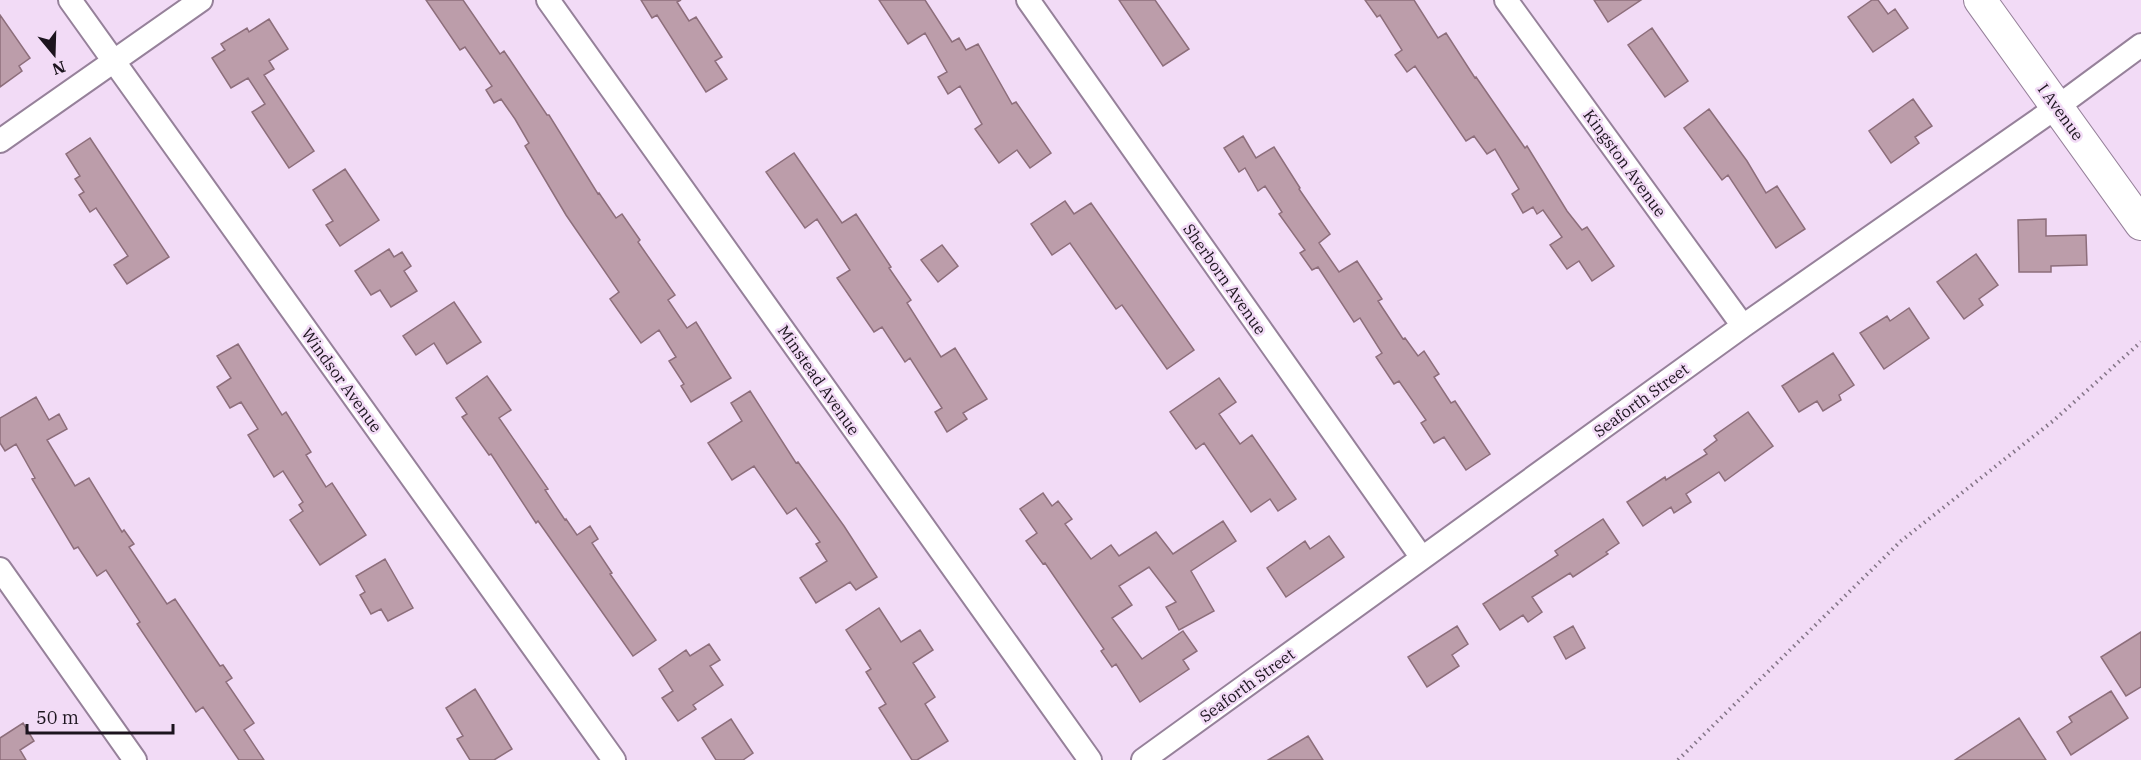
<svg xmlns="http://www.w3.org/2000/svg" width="2141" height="760" font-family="'IBM Plex Serif',serif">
<rect width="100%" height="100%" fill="#f2dbf6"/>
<path fill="#bc9daa" stroke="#8d6e7b" stroke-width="1.5" d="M426,0h37l37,54 4,-3 43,64h2l49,79 1,-1 17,25 6,-4 18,26 -2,2 37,53 -7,5 19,28 9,-6 35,56 -40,24 -10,-16 3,-2 -15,-23 7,-4 -17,-27 -18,13 -31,-44 9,-7 -53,-77 -41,-69 4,-3 -14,-24 -14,-20 -7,4 -8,-13 6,-4 -27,-39 -5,3z
M641,0h40l-4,2 12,19 7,-4 26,40 -7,4 12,18 -21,13 -49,-77 -5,3z
M879,0h46l27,42 7,-4 7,12 12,-6 34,60 4,-2 35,51 -21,15 -13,-18 -18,13 -24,-34 7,-5 -22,-38 -12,8 -10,-17 9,-5 -22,-39 -17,11z
M1119,0h36l34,49 -26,17z
M1365,0h49l24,38 8,-5 29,45 1,-1 49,71 2,-2 40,65 15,19 5,-3 27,39 -22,15 -13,-20 -12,8 -17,-24 12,-8 -19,-27 -6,4 -4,-7 -10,6 -11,-19 7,-5 -24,-40 -8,5 -13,-18 -8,5 -51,-75 -8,6 -12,-17 7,-5 -22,-35 -3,2z
M1594,0h47l-33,22z
M1872,0h6l10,14 7,-5 13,19 -35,24 -25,-35z
M0,15l30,43 -11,8 3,5 -22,16z
M269,19l19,30 -19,12 5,8 -10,6 50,76 -25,17 -37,-56 13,-8 -17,-26 -17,10 -19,-30 13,-8 -4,-6 26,-16 2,4z
M1652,28l36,53 -23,16 -37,-52z
M1913,99l19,27 -17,11 4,6 -28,20 -22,-32z
M1709,109l38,52 19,32 11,-7 28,43 -29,19 -48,-73 -6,5 -38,-52z
M1243,136l13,22 18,-11 26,41 -1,1 31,45 -11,9 20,29 18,-11 25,38 -4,2 25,38 2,-1 13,18 6,-5 15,23 -5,3 17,26 4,-2 35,53 -24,16 -22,-33 -10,6 -13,-20 5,-3 -27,-39 -5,3 -18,-27 6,-4 -22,-35 -6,4 -36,-55 -6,3 -12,-17 5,-3 -26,-36 3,-2 -17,-26 -7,5 -13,-23 -6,4 -15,-24z
M90,138l79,119 -42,27 -13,-19 14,-9 -32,-48 -6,4 -11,-17 5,-3 -9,-13 5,-3 -14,-22z
M794,153l48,70 14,-9 35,53 -2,1 22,32 -4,3 34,54 14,-9 32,51 -24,14 4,6 -20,13 -12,-20 7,-4 -32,-50 -5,4 -23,-35 -8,5 -37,-54 13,-8 -33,-51 -12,9 -39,-56z
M345,169l34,51 -39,26 -14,-21 7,-4 -20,-31z
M1065,201l9,13 17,-11 103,147 -27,19 -45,-64 -6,4 -46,-66 -18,12 -21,-31z
M2046,219v17l40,-1 1,30 -36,1v6h-32l-1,-52z
M942,245l16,21 -20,16 -17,-22z
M389,249l5,8 8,-5 9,14 -7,5 13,20 -26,16 -11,-17 -9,5 -16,-24z
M1976,254l22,31 -19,14 4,6 -19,14 -27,-37z
M454,302l27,40 -34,22 -13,-21 -18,12 -13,-19z
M1909,308l20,30 -45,31 -24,-36 27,-17 3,5z
M238,344l44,71 4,-3 25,40 -5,3 20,32 6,-4 34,52 -46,30 -30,-45 13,-9 -4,-6 4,-3 -20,-31 -9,6 -26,-42 10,-6 -17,-27 -11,6 -13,-21 14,-9 -14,-22z
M1833,353l21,32 -15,10 2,5 -18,11 -6,-10 -18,11 -17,-26z
M487,376l24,34 -12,8 49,71 -3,1 20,30 1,-1 11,16 13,-9 8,13 -6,4 20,30 -2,1 46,66 -23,16 -95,-135 -2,2 -45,-69 -2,1 -27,-38 5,-3 -11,-16z
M1219,378l17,24 -17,12 21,30 12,-9 44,64 -18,12 -8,-12 -19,13 -47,-69 -8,6 -26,-37z
M750,391l46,72 2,-1 46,64 33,51 -21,13 -6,-8 -34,21 -16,-25 27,-17 -11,-17 4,-2 -24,-34 -9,6 -33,-48 -22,14 -24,-37 34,-22 -11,-18z
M36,397l13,23 10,-6 8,15 -20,11 28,46 14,-8 33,54 2,-2 10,14 -5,3 38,57 8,-5 45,67 3,-1 9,13 -6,4 28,41 -10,7 20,30h-25l-36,-53 -7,5 -59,-88 3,-2 -34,-52 -9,6 -19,-29 -4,2 -42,-70 3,-1 -19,-34 -11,7 -5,-8v-25z
M1748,412l25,34 -48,35 -6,-9 -33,22 5,8 -17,11 -3,-6 -28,19 -16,-24 38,-25 1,3 41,-26 -3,-4 13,-10 -3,-4z
M1043,493l9,13 6,-5 14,18 -7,5 26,35 20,-14 8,11 37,-24 17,22 50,-33 13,20 -45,30 23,40 -35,19 -13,-23 10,-5 -27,-35 -30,19 13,19 -20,13 30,41 41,-28 14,20 -14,9 6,9 -49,33 -24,-38 -4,3 -11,-16 3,-2 -59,-86 -2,1 -17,-23 11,-8 -17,-24z
M1603,519l16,24 -13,9 2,2 -35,23 -3,-4 -38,24 10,15 -14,10 -5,-7 -23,15 -17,-26 75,-49 -3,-4z
M1329,536l15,21 -58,40 -19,-29 38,-27 5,8z
M385,559l28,49 -25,13 -7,-12 -10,5 -11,-19 5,-3 -9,-16z
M879,608l22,34 19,-12 13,20 -20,13 22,34 -10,7 23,37 -31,19h-5l-33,-52 7,-4 -20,-32 5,-3 -25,-39z
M1457,626l11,18 -16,11 7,11 -32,21 -19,-30z
M1573,626l12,22 -19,11 -12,-22z
M2141,632v55l-15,9 -25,-39z
M709,644l11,16 -10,6 13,19 -30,20 3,4 -18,12 -16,-23 11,-7 -14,-22 27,-19 4,6z
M475,689l37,60 -18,11h-24l-13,-21 6,-3 -17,-28z
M2111,691l17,27 -57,37 -14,-23 15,-10 -3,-5z
M2019,718l27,42h-91z
M731,719l22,34 -10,7h-27l-14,-22z
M23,723l11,18 -14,9 6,10h-26v-22z
M1308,736l15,24h-55z"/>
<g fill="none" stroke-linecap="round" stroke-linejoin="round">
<defs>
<path id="minor" d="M70,0l544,760
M548,0l542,760
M1028,0l394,558
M1506,0l237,326
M0,141l201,-141
M0,569l135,191
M1143,760l600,-434 314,-219 84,-62"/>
<path id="secondary" d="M1980,0l161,224"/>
</defs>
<use href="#minor" stroke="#96819a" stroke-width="26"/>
<use href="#secondary" stroke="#96819a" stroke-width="34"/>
<path stroke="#847587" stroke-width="4" stroke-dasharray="1.5 4.5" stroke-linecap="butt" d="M1678,760l223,-219 152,-120 88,-79"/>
<use href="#minor" stroke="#fff" stroke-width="22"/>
<use href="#secondary" stroke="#fff" stroke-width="32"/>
</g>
<g text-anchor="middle" stroke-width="5" stroke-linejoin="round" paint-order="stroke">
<g font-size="16" fill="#1c141e" stroke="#f2dbf6">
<text transform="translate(2061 112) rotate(54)" y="6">I Avenue</text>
<text transform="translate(1625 163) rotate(54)" y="6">Kingston Avenue</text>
<text transform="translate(1225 279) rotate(55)" y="6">Sherborn Avenue</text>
<text transform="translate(342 380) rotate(54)" y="6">Windsor Avenue</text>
<text transform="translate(819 380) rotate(55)" y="6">Minstead Avenue</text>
<text transform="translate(1641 400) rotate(-36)" y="6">Seaforth Street</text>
<text transform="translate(1247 685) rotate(-36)" y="6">Seaforth Street</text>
</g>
</g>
<g transform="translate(54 54) rotate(161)" stroke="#f2dbf6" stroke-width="4.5" paint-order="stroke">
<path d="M0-4.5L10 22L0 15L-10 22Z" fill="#1c141e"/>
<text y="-9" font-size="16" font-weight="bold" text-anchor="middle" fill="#1c141e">N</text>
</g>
<path d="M27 724v9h146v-9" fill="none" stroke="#1c141e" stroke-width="3"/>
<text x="36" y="724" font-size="18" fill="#1c141e" stroke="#f2dbf6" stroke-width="4.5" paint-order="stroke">50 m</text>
</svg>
